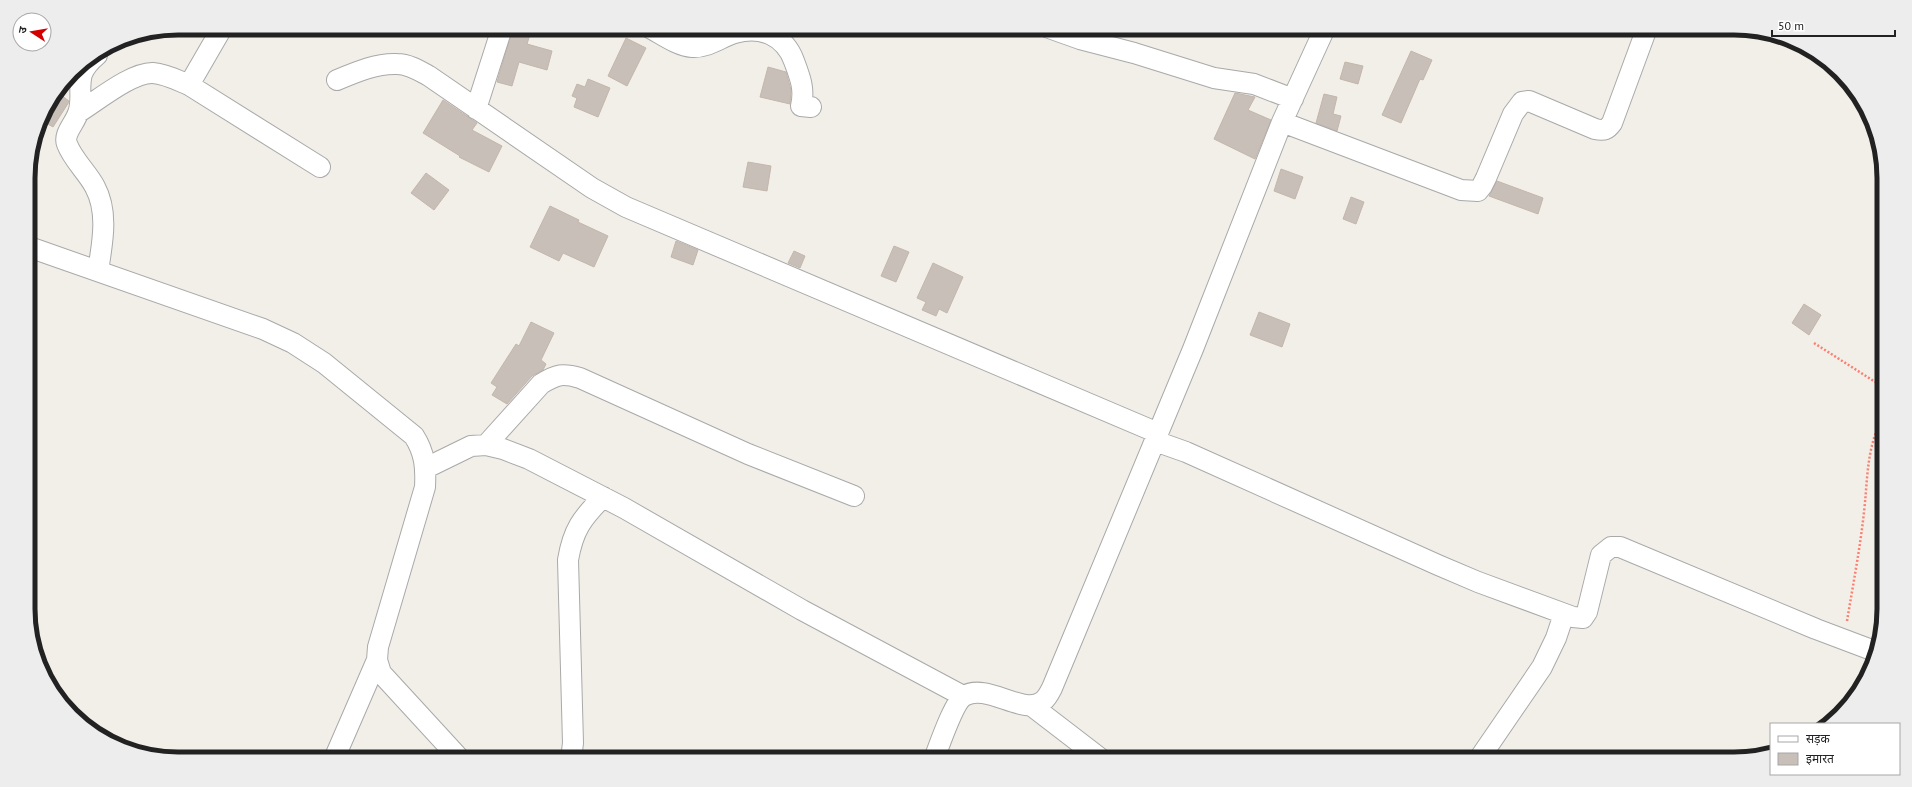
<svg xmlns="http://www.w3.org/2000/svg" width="1912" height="787" font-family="'PT Sans','Noto Sans Devanagari',sans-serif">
<rect width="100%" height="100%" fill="#f2efe9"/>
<path fill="#c7bfb8" stroke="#c4b6ab" d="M513,28h19l-5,16 25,7 -5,19 -28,-8 -7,24 -15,-4z
M626,38l20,10 -19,38 -19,-10z
M1411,51l21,9 -9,20 -3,-1 -19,44 -19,-8z
M1345,62l18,4 -5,18 -18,-5z
M768,67l18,5 5,18 -1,14 -30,-7z
M588,79l22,9 -12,29 -24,-10 3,-9 -5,-2 5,-12 8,3z
M58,93l11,8v1l-16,25 -12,-7 3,-8z
M1235,93l20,4 -7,13 23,10 -16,39 -41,-20z
M1324,94l13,3 -4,17 8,2 -4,15 -21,-8z
M443,100l34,23 -5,7 30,16 -13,26 -30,-15 1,-1 -37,-23z
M748,162l23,4 -4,25 -24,-4z
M1281,169l22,8 -8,22 -21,-8z
M426,173l23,17 -15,20 -23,-17z
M1497,181l46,17 -5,16 -49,-18z
M1351,197l13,5 -8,22 -13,-5z
M550,206l29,14 -1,2 30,14 -14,31 -31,-14 -4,8 -29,-14z
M676,241l22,9 -5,15 -22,-8z
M894,246l15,6 -13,30 -15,-6z
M794,251l11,5 -5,12 -12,-5z
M933,263l30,14 -16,36 -8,-4 -3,7 -14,-6 4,-8 -9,-4z
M1804,304l17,11 -12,20 -17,-12z
M1259,312l31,12 -8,23 -32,-12z
M531,322l23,11 -13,27 5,4 -3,6 -11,6 -25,28 -15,-9 5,-8 -6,-4 25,-39 3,2z"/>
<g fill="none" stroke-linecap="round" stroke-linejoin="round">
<defs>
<path id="street" d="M650,28c13,7 28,18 42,19 16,1 29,-10 43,-14 26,-8 50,3 59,28 6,16 11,28 7,45l10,1
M1049,28l31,11 54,14 80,25 40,6 39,15
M97,55c-6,5 -12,11 -15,19 -4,13 1,27 -4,39 -3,10 -15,21 -11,31 6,16 21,29 28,43 14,26 7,57 3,84
M337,80c19,-8 40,-17 60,-16 12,0 23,7 32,12l163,112 34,19 532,226
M189,85l33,-57
M476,109l26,-81
M79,112c18,-11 53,-40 74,-39 13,1 24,7 36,12l131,82
M1282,122l179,68 17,1 4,-5 4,-8 27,-64 9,-12 7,-1 66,28c9,2 12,1 17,-6l35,-95
M29,247l234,82 30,14 31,20 90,73c11,17 12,32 11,51l-47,160 -1,13 4,13 79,86
M1155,441l31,11 252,113 40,17 95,35 10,1 4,-6 14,-57 10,-8h9l196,82 61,23
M486,445l55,-61c16,-10 22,-11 39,-6l168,76 106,42
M426,468l45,-22 15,-1 17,4 26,10 95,49 178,102 161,86
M1032,706l69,53
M334,759l43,-99
M571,759l2,-16 -5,-183c5,-30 14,-42 35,-63
M934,759c5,-13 20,-57 30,-63 23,-14 60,21 79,5 4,-3 7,-9 9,-13l141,-339 89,-227 43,-94
M1479,759l63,-92 14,-29 8,-24"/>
</defs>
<use href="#street" stroke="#a9a9a9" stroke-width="22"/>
<path stroke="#fa8072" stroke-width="2.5" stroke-dasharray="2 2" stroke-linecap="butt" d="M1814,343l66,42 3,4
M1847,621c6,-36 13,-72 17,-109 4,-34 2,-64 19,-95"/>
<use href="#street" stroke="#fff" stroke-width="20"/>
</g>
<path d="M0 0H1912V787H0ZM178 35H1734A143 143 0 0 1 1877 178V609A143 143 0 0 1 1734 752H178A143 143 0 0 1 35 609V178A143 143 0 0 1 178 35Z" fill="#ededed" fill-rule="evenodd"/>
<path fill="none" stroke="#222" stroke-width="5" d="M178 35H1734A143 143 0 0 1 1877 178V609A143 143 0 0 1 1734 752H178A143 143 0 0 1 35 609V178A143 143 0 0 1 178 35Z"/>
<rect x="1770" y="723" width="130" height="52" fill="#ffffff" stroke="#a7a7a7"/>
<rect x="1778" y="736" width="20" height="6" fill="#ffffff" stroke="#a7a7a7"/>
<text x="1806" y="743" font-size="12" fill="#222222">सड़क</text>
<rect x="1778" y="753" width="20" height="12" fill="#c7bfb8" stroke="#a7a7a7"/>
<text x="1806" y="763" font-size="12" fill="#222222">इमारत</text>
<g transform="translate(32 32) rotate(282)"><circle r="19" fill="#ffffff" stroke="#a7a7a7"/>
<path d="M0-3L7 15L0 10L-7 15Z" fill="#d40000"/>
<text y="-6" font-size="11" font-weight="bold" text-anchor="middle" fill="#222222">उ</text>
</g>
<path d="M1772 30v6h123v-6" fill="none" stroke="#222222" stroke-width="2"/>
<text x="1778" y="30" font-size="12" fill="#222222" stroke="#ffffff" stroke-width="3" paint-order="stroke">50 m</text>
</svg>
